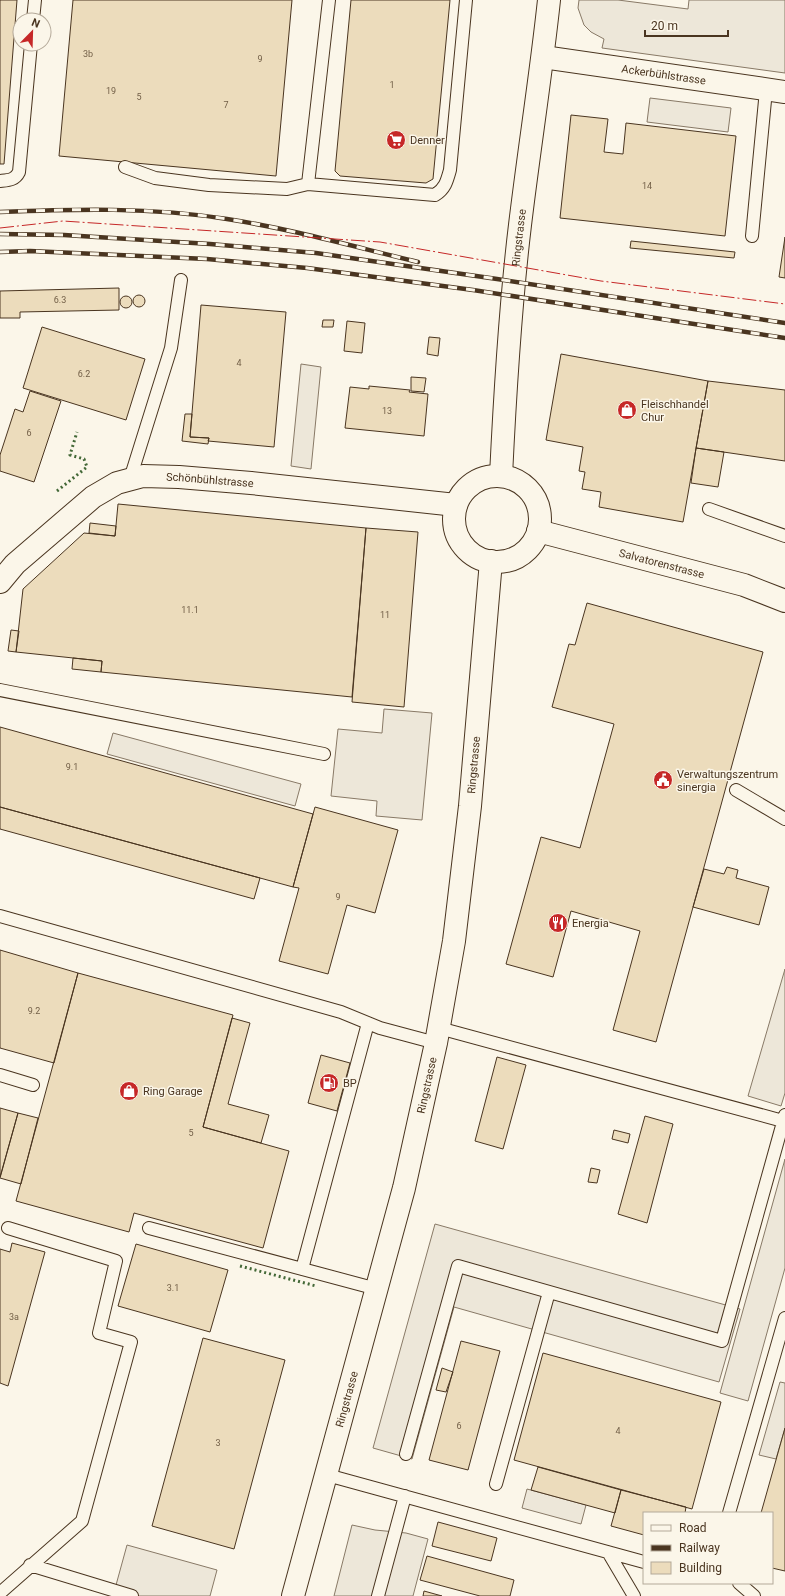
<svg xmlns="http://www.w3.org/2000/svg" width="785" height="1596" font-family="Roboto,sans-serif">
<rect width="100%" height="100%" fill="#fbf6e9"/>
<path fill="#ede7d9" stroke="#887966" d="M579,0h39l70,9 1,-9h96v73l-183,-25 2,-9 -13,-7 -7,-7 -6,-17z
M650,98l81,10 -3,24 -81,-10z
M301,364l20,3 -10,102 -20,-3z
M384,709l48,4 -10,107 -46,-4 1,-15 -46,-5 7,-67 44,4z
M113,733l188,51 -6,22 -188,-52z
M785,969v124l-4,13 -33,-10z
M785,1159v109l-37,133 -28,-8z
M435,1224l305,85 -21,73 -265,-75 -42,152 -39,-11z
M780,1382l5,1v45l-9,31 -17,-4z
M527,1489l59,16 -5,19 -59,-16z
M352,1525l23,5 31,3 22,6 -15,57h-79z
M127,1545l90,25 -7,26h-97z"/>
<path fill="#ecdcbc" stroke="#4a3520" d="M0,0h17l-13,164h-4z
M73,0h219l-16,176 -217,-20z
M351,0h99l-17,179 -7,4 -86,-7 -5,-5z
M571,115l37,4 -4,33 19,2 3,-31 110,13 -11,100 -165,-18z
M785,237v41l-6,-1z
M631,241l104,11 -1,6 -104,-10z
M119,288v22l-99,2v6h-20v-27z
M133 301a6 6 0 1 1 12 0a6 6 0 1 1-12 0Z
M120 302a6 6 0 1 1 12 0a6 6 0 1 1-12 0Z
M201,305l85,7 -12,135 -66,-6 1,-3 -19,-1z
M323,320h11l-1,7h-11z
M347,321l18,2 -3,30 -18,-2z
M42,327l103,32 -19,61 -103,-32z
M429,337l11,1 -2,18 -11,-2z
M561,354l147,27 -25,141 -84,-15 2,-15 -19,-3 3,-17 -6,-1 4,-24 -37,-7z
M411,377l15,1 -2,14 -13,-1z
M708,381l77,9v71l-89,-13z
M369,386l41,4 -1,2 19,2 -4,42 -79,-8 5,-41 19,2z
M30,391l31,10 -27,81 -34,-11v-16l15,-46 8,3z
M185,414h7l-2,23 19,1 -1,6 -26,-3z
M696,448l28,4 -6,35 -27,-4z
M118,504l248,24 -14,169 -251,-25 1,-11 -86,-9 7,-63 61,-56 31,3z
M90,523l26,3 -1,10 -26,-3z
M366,528l52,4 -14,175 -52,-5z
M587,603l176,49 -107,390 -43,-12 27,-99 -69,-20 -18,66 -47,-13 35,-127 39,11 34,-124 -62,-17 17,-63 6,1z
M11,630l8,1 -3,21 -8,-1z
M73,658l29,3 -1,11 -29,-3z
M0,727l313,87 -20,73 -293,-80z
M0,807l260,71 -6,21 -254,-70z
M315,807l83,23 -23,83 -28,-8 -19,69 -49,-13 20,-73 -6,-1z
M727,867l11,3 -2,8 33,9 -10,38 -66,-18 11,-38 20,5z
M0,950l78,23 -24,90 -54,-15z
M78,973l155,42 -30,112 86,24 -26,97 -129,-35 -5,19 -113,-31z
M232,1018l18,5 -22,81 41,11 -8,28 -58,-16z
M321,1055l29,8 -13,48 -29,-8z
M497,1057l29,8 -23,84 -28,-8z
M0,1108l18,5 -18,64z
M18,1113l20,5 -17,66 -21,-6z
M645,1116l28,8 -26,99 -29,-9z
M614,1130l16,4 -2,9 -16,-4z
M591,1168l9,2 -3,13 -9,-1z
M12,1243l33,9 -37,134 -8,-3v-134l10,3z
M136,1244l92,26 -18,62 -92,-26z
M203,1338l82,22 -51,189 -82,-23z
M461,1341l39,10 -32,119 -39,-10z
M543,1353l178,49 -29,107 -178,-49z
M442,1368l11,4 -7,20 -10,-2z
M785,1428v143l-13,-3v-55h-11z
M538,1467l83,23 -6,23 -84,-23z
M621,1490l65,17 -1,6h-41v22l-33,-9z
M438,1522l59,16 -6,23 -59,-15z
M427,1556l87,24 -4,16h-30l-60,-16z
M424,1591l18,5h-19z"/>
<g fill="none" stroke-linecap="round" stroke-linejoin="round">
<defs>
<path id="lane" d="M33,20l2,-20
M125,167l30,11 54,7 78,4 21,-5 127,11c10,-6 12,-14 15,-25l16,-170
M0,181c9,-1 15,-1 19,-9l12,-128
M308,184l21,-184
M752,236l14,-146
M130,479l41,-131 10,-68
M709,509l76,27
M0,690l324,64
M736,790l49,29
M0,916l341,96 39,16 56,15
M439,1028l344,93
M0,1075l33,10
M149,1228l228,61
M302,1269l66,-246
M406,1454l52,-188 264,75 63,-226
M327,1475l317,87
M496,1484l53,-192
M729,1513l56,-195
M608,1552l26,44
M30,1565l102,31
M739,1583l15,13
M0,1593l82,-72 49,-179 -32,-9 17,-72 -108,-33
M378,1596l27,-100"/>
<g id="street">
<path id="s1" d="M543,57l242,35"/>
<path id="s2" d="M538,531l206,54 41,16"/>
<path id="s3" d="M0,582l15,-18 78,-67 24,-14 26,-7 36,1 72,6 205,22"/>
</g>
<g id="secondary">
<path id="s4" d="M501,476c4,-83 9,-168 19,-251 9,-75 21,-150 29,-225"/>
<circle cx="497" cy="519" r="43"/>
<path id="s5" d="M293,1596l111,-408 32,-145 18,-102 16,-135 21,-245"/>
</g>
</defs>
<use href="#lane" stroke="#4a3520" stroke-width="14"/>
<use href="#street" stroke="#4a3520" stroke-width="24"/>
<use href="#secondary" stroke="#4a3520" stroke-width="24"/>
<use href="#lane" stroke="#fbf6e9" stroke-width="12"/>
<use href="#street" stroke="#fbf6e9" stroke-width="22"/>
<use href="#secondary" stroke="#fbf6e9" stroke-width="22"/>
<defs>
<path id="rail" d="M0,212c76,-3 151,-5 227,7 65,10 128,28 191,43
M0,234l64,1 146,9 106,9 181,26 288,44
M0,252l30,-1 177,8 100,9 166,22 312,48"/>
</defs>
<use href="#rail" stroke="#4a3520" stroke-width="4.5"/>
<use href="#rail" stroke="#fbf6e9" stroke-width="3" stroke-dasharray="9" stroke-linecap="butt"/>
<path stroke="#436837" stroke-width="3" stroke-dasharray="2 3" stroke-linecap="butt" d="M57,491l30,-24 -3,-8 -14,-4 7,-23
M240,1266l76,20"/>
<path stroke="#c62828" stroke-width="1" stroke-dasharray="14 3 2 3" stroke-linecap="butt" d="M0,228l63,-7 317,21 221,39 184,23"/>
</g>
<defs>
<symbol id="supermarket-disc" viewBox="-11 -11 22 22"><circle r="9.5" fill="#c62828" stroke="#fbf6e9"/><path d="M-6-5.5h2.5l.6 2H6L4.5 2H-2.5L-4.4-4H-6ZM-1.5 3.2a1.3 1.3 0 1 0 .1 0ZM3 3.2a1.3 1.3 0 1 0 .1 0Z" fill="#fff"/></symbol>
<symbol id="shop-disc" viewBox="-11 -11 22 22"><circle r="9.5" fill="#c62828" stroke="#fbf6e9"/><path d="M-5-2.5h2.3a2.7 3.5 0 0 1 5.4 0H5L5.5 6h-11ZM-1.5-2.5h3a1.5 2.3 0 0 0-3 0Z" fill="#fff"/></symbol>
<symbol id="civic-disc" viewBox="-11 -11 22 22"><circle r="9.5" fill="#c62828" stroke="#fbf6e9"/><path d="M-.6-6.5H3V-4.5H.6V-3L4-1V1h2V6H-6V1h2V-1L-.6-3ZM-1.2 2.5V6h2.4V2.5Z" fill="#fff"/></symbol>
<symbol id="restaurant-disc" viewBox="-11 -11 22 22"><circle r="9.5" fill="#c62828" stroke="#fbf6e9"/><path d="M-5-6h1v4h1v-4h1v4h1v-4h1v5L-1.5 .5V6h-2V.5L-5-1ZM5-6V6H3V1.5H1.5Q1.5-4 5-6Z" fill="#fff"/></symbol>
<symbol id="fuel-disc" viewBox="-11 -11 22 22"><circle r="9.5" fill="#c62828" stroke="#fbf6e9"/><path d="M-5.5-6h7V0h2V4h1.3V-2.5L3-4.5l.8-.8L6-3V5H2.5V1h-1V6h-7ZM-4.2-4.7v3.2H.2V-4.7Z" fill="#fff"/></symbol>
</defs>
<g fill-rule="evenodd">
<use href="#supermarket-disc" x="385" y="129" width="22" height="22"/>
<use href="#shop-disc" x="616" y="399" width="22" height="22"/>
<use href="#civic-disc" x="652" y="769" width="22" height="22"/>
<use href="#restaurant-disc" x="547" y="912" width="22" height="22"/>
<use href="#fuel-disc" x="318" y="1072" width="22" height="22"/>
<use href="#shop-disc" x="118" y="1080" width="22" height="22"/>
</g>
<g text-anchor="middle" stroke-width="3" stroke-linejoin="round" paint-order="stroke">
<g font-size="9" fill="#725f47">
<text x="88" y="57">3b</text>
<text x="260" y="62">9</text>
<text x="392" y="88">1</text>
<text x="111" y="94">19</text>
<text x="139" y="100">5</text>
<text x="226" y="108">7</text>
<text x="647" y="189">14</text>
<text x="60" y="303">6.3</text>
<text x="239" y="366">4</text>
<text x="84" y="377">6.2</text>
<text x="387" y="414">13</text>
<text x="29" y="436">6</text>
<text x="190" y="613">11.1</text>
<text x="385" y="618">11</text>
<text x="72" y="770">9.1</text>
<text x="338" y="900">9</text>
<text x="34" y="1014">9.2</text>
<text x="191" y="1136">5</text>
<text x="173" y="1291">3.1</text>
<text x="14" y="1320">3a</text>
<text x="459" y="1429">6</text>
<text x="618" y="1434">4</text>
<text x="218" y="1446">3</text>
</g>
<g font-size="11" fill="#4a3520" stroke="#fbf6e9">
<text dy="4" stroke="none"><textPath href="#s1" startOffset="122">Ackerbühlstrasse</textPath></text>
<text dy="4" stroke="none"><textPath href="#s4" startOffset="239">Ringstrasse</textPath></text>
<text dy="4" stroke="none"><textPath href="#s3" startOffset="248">Schönbühlstrasse</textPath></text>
<text dy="4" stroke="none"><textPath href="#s2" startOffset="128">Salvatorenstrasse</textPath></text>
<text dy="4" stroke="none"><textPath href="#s5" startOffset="852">Ringstrasse</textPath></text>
<text dy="4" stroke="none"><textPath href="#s5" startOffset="528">Ringstrasse</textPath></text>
<text dy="4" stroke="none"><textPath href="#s5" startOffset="204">Ringstrasse</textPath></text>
</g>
<g font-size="11" fill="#4a3520" stroke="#fbf6e9" text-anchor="start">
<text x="410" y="144">Denner</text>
<text x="641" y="408">Fleischhandel<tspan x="641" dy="13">Chur</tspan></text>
<text x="677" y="778">Verwaltungszentrum<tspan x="677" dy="13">sinergia</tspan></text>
<text x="572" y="927">Energia</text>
<text x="343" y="1087">BP</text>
<text x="143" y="1095">Ring Garage</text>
</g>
</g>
<rect x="643" y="1512" width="130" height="72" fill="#fbf6e9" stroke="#b4a999"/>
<rect x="651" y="1525" width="20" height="6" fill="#fbf6e9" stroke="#b4a999"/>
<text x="679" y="1532" font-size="12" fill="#4a3520">Road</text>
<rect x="651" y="1545" width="20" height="6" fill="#4a3520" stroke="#b4a999"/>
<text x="679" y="1552" font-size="12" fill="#4a3520">Railway</text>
<rect x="651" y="1562" width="20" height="12" fill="#ecdcbc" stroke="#b4a999"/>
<text x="679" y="1572" font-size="12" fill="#4a3520">Building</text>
<g transform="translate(32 32) rotate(23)"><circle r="19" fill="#fbf6e9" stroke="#b4a999"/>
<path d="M0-3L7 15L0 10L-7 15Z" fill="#c62828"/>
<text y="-6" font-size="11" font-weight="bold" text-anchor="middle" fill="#4a3520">N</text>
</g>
<path d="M645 30v6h83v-6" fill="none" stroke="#4a3520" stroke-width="2"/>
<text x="651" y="30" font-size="12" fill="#4a3520" stroke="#fbf6e9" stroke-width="3" paint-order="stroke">20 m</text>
</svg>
